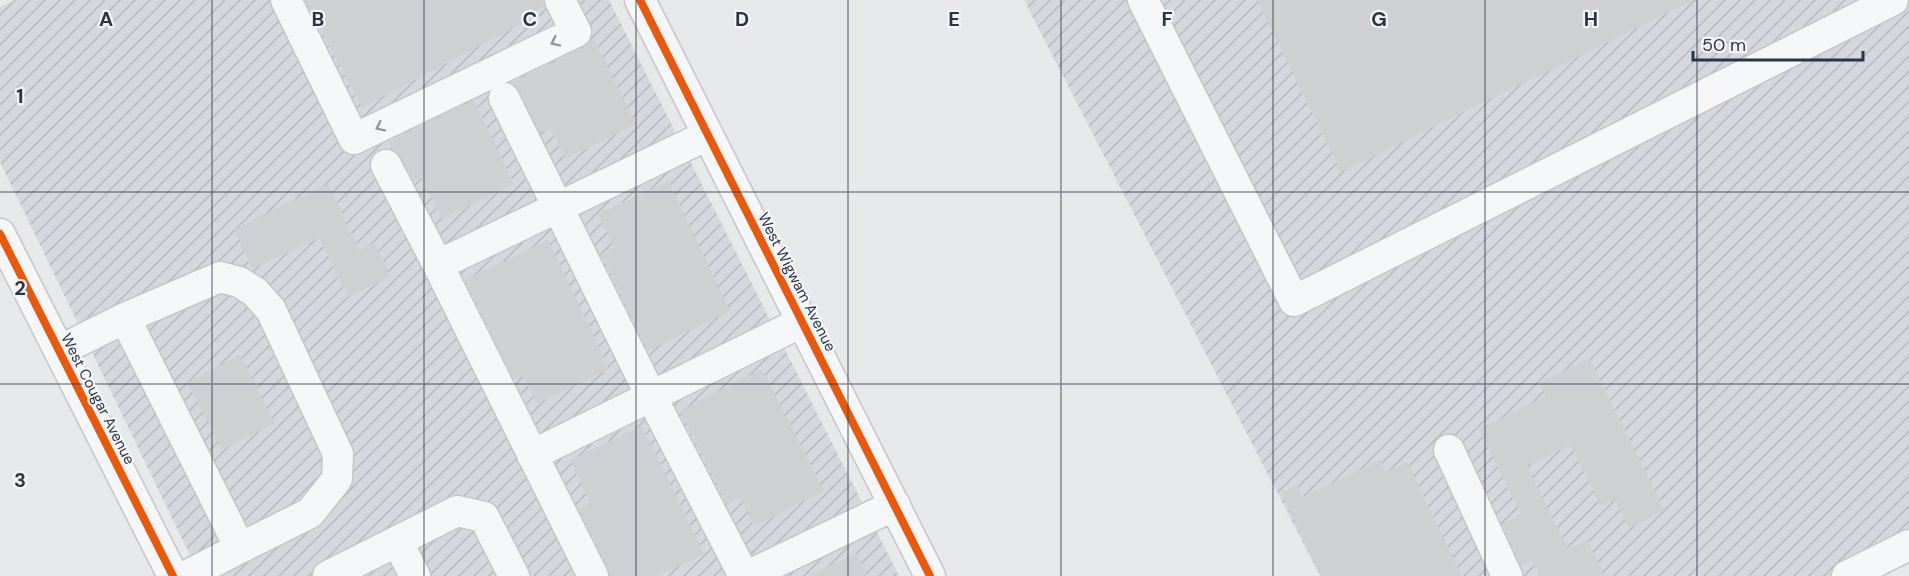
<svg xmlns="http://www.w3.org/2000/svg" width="1909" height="576" font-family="'DM Sans',sans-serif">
<defs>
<pattern id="industrial-furrows" width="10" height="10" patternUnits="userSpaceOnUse" patternTransform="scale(1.5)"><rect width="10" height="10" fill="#d4d7dd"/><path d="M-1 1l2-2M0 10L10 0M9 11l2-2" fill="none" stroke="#b6b9bf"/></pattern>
</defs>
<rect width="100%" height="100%" fill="#e6e8ea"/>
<path fill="url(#industrial-furrows)" d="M15,0h594l290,576h-699l-200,-414v-155z
M1024,0h885v543l-75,33h-514z"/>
<path fill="#ced0d3" d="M305,0h238l1,6 -16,9 2,4 -168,89z
M1257,0h437l-353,172z
M592,38h1l43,86 -71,35 -15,-31 -10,5 -21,-43 -6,-8 70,-34z
M474,100l40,84 -73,35 -20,-42 -7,4 -13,-24 -9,-8 -4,-7z
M668,181l62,130 -82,40 -47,-97 13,-6 -16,-34z
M328,184l31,66 15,-8 17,34 -43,21 -29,-59 -67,31 -18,-40z
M548,240l61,129 -72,35 -14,-28 -9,4 -49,-100z
M240,355l35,68 -53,27 -35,-68z
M1589,358l75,152 -35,18 -14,-29 -14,7 -31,-61 -43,21 41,83 19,-9 18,36h-65l-8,-16 -11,5 -19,-41 19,-10 -42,-85 67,-33 -7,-13z
M762,369l62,122 -70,35 -14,-28 -13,6 -47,-93z
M642,426l62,128 -47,22h-47l-2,-8 -29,-59 12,-5 -21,-44z
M1380,460l6,12 21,-10 55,114h-141l-40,-83 16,-8 6,12z
M856,553l11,23h-59z"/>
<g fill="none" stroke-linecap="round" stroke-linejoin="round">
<defs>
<path id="minor" d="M286,0l68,139 222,-107 -16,-32
M640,0l290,576
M1143,0l151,301 599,-301
M504,98l147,298 93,180
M386,165l52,100 270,-130
M0,234l173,342
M438,265l155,311
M125,318l95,-41 19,5 16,10 16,18 67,144 -1,25 -27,34 -70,35
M59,351l66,-33 115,230 -54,28
M1449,450l58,126
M532,455l270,-133
M397,541l18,35
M328,576l129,-65 27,6 30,59
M747,576l148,-71
M1847,576l62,-31"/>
</defs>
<use href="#minor" stroke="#c4c6c8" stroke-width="33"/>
<use href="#minor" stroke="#f5f6f7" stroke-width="30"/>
<defs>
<path id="cycleway" d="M640,0l290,576
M0,234l173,342"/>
</defs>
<use href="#cycleway" stroke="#f4f6f9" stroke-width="11"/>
<use href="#cycleway" stroke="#e8590c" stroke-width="8"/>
</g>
<defs><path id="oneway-chevron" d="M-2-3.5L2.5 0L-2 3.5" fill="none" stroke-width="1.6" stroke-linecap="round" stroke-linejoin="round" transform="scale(1.5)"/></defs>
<g stroke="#90959e">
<use href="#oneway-chevron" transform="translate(555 42) rotate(154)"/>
<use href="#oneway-chevron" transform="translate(380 127) rotate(154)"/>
</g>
<path fill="none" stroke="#2b3445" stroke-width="1.5" stroke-opacity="0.55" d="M212,0v576M424,0v576M636,0v576M848,0v576M1061,0v576M1273,0v576M1485,0v576M1697,0v576M0,192h1909M0,384h1909"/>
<g text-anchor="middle" stroke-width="4.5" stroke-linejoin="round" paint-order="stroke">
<g font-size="15" fill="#2b3445" stroke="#f4f6f9">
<text transform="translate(797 282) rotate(63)" y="5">West Wigwam Avenue</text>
<text transform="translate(98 399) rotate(63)" y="5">West Cougar Avenue</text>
</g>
</g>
<g font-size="20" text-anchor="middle" font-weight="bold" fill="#2b3445" stroke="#f4f6f9" stroke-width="4.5" stroke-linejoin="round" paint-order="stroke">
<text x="106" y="26">A</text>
<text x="318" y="26">B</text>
<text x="530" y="26">C</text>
<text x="742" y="26">D</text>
<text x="954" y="26">E</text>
<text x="1167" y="26">F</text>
<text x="1379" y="26">G</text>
<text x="1591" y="26">H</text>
<text x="20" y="103">1</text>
<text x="20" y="295">2</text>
<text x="20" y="487">3</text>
</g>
<path d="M1693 51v9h170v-9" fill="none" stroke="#2b3445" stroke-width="3"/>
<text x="1702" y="51" font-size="18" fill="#2b3445" stroke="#f4f6f9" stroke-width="4.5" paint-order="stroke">50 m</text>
</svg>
